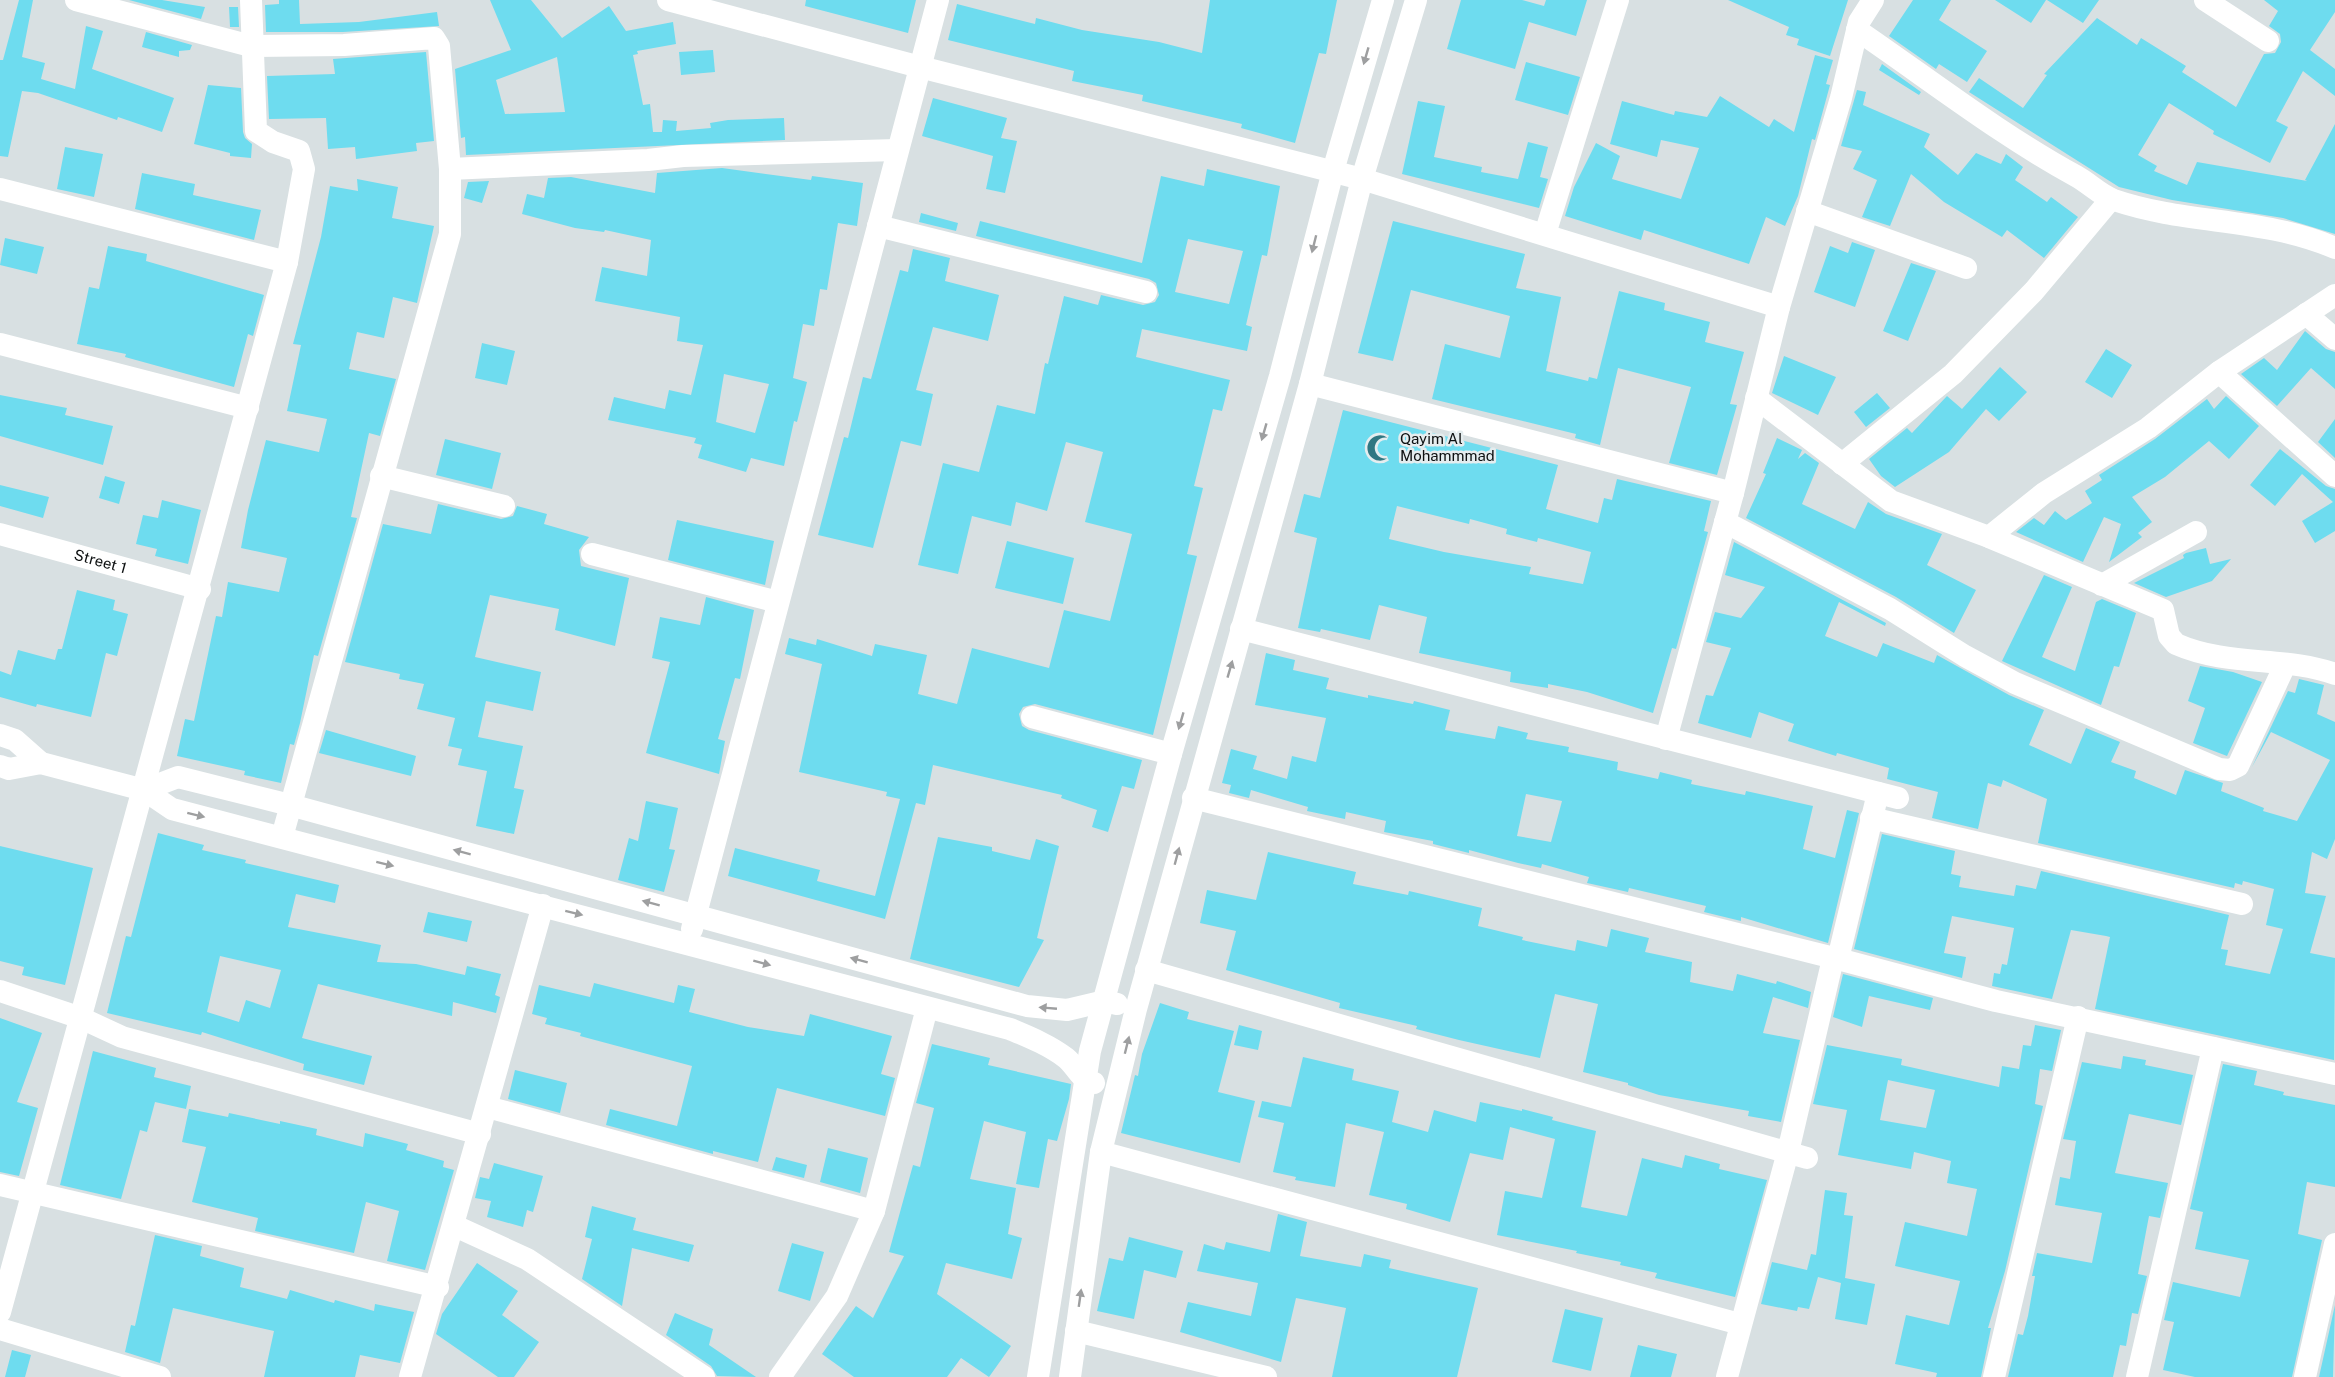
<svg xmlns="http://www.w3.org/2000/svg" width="2335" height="1377" font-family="'Public Sans',sans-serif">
<rect width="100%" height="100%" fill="#d8e0e2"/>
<path fill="#6edcef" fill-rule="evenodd" d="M19,0h14l-11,57 23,6 -4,16 34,10 11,-63 17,5 -11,38 82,29 -12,34 -44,-15 -1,3 -79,-27 -16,-2 -14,66 -8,-1v-96h3z
M129,0h33l43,7 -4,12z
M279,0h20l1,24 59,-2 78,-10 2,14 -96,6h-77l-1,-27 14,-1z
M490,0h41l31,38 47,-32 17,25 47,-9 3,22 -39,7 1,3 -5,1 10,50 7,-1 3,28h9l1,-12 14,1 -1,10 35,-3 -1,-5 18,-3 56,-2 1,22 -319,15 -1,-18 -4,1 -6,-69 56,-19zM557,57l8,55 -60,2 -9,-34z
M806,0h110l-8,33 -103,-27z
M1210,0h127l-11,54 -7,-1 -24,90 -54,-15 1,-4 -100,-23 1,-6 -71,-14 2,-10 -126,-31 9,-36 78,20 1,-6 46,12 77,12 43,11z
M1461,0h61l22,6 2,-6h41l-11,36 -47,-14 -14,47 -68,-20z
M1728,0h120l-18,56 -33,-11 2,-6 -13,-4 3,-8z
M1913,0h38l-12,20 48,31 -20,31 -28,-18 -3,5 -47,-33z
M1995,0h51l-15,23z
M2047,0h52l-16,23z
M2264,0h71v12l-25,38 25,19v27l-32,-25 -27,50 12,6 -18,36 -57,-29 1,-3 -45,-28 -31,52 19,11 -3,5 33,14 10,-23 110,19 -2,-1 30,-56v110l-52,-16 -111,-18 -53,-13 -150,-95 10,-14 44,30 24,-33 -3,-1 53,-56 40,27 4,-7 45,28 -4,6 54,35 28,-53 11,-1 6,-11 -1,-8 -11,-8 9,-15z
M229,7h9l1,20h-9z
M146,32l46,13 -2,5 -11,1v6l-37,-10z
M713,50l2,22 -34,3 -2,-23z
M426,52l8,89 -18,2 1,8 -61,8 -1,-12 -27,2 -2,-31 -57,1 -2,-43 68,-2 -2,-15z
M1815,55l18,5 -7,24 4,1 -15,55 -3,-1 -14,57 -13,30 -19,-9 -17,47 -105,-34 -3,10 -76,-24 9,-29 22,-44 24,13 -8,23 69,20 18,-51 -38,-8 -4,17 -47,-13 12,-43 52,14 1,-4 32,6 13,-21 49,31 5,-8 20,13z
M1526,62l54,15 -12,38 -53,-15z
M1882,64l39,28 -2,3 -40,-25z
M208,85l33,3 2,44 2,6 7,6 -1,14 -21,-2v-3l-36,-9z
M1857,90l9,2 -3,13 67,29 -6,13 34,28 18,-22 25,11 5,-10 17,13 -8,13 32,22 4,-5 27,20 -34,41 -37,-28 -5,7 -58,-35 -33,-28 -21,52 -28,-9 15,-37 -24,-11 9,-18 -21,-5z
M933,98l74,20 -6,20 16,3 -12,52 -19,-4 7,-33 -71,-20z
M1418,101l27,5 -11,51 48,10 -1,5 37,7 10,-37 20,5 -8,30 8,2 -9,29 -137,-34z
M65,147l38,7 -9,43 -37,-8z
M722,168l89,12 1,-4 51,7 -6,43 -19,-3 -11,67 -7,-1 -6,37 -11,-2 -10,54 14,4 -10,40 -3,-1 -10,45 -33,-8 -5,14 -48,-14 4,-13 -8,-2 2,-5 -88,-18 6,-23 51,12 4,-19 22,5 12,-50 -26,-4 3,-24 -85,-16 7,-34 45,9 4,-36 -46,-10 -1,2 -29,-4 -53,-14 5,-20 17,4 4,-20 23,-1 84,16 2,-20zM724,374l45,10 -14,49 -39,-11z
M1207,169l73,17 -13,70 -5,-1 -16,70 6,2 -5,24 -105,-22 -6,28 94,23 -8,31 -9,-2 -19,77 9,2 -16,66 10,2 -44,179 -118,-31 -12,3 -4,7 3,12 7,4 113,30 -8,29 -12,-3 -14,46 -16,-5 5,-17 -36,-12 1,-3 -129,-30 -8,40 -9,-2 -31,116 -157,-43 7,-28 85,22 -3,11 58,15 25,-97 -14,-3 1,-4 -88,-20 23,-108 -37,-10 4,-16 27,7 1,-6 55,17 3,-12 52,11 -9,39 39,10 15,-56 77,20 15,-58 46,11 22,-87 -47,-12 18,-70 -37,-10 -19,69 -31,-9 -5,24 -39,-10 -14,58 -40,-9 25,-102 36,9 18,-67 38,9 10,-51 3,1 16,-68 34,9 3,-10 42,10 12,-3 4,-7 -3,-12 -7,-4 -173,-43 4,-15 162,42 19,-87 43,10zM1188,239l55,12 -14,53 -54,-12z
M142,173l53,11 -2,11 68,15 -7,30 -119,-31z
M357,179l41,8 -6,31 42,8 -17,77 -24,-6 -9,41 -27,-6 -8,37 47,10 -16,57 -11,-3 -18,84 6,1 -39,138 -4,-1 -14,68 -6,22 -4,-1 -9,39 -37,-8 1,-4 -68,-15 8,-37 9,2 22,-105 6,1 6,-35 51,10 8,-34 -46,-10 7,-38 18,-70 53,12 8,-33 -40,-8 14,-66 -8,-1 28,-107 9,-51 28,5z
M489,181l-7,22 -18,-5 4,-16z
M921,213l37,10 -2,8 -37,-9z
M1393,221l132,33 -9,34 45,9 -15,74 42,10 1,-4 8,2 22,-88 46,12 -1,7 46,12 -5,20 39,10 -14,52 7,1 -20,70 -48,-12 22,-76 -73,-19 -18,77 -25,-7 1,-4 -144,-35 13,-55 55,14 10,-42 -99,-26 -18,71 -35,-8z
M5,238l39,9 -7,27 -37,-9z
M1852,242l23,8 -20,57 -41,-15 16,-46 18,7z
M108,246l39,8 -1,7 118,34 -11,41 -5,-2 -14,53 -109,-30 1,-3 -49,-10 12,-57 10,2z
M913,249l37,9 -5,23 54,14 -11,46 -55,-14 -17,63 17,4 -12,52 -20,-5 -28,107 -55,-13 26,-98 4,1 15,-61 8,2 29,-109 8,2z
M1911,263l25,8 -28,70 -25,-10z
M2305,331l21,18 9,3v37l-24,-21 -34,38 -36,-32 23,-16 13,12z
M482,343l33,8 -8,34 -32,-7z
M2106,349l26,16 -20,33 -27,-16z
M1784,356l52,21 -18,38 -46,-22z
M2000,367l27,25 -28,29 -13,-12 -37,43 -54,35 -14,-11 -12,-17 38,-31 5,5 35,-37 15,13z
M1877,393l13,15 -24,19 -12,-15z
M0,395l67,13 -2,7 48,11 -10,39 -103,-29z
M2226,396l33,30 -30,33 -20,-18 -44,36 -33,20 20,25 -14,11 4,4 -33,25 12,-38 -17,-7 -21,45 -67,-30 18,-14 10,7 11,-14 11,9 26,-17 -7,-12 17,-11 -3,-5 56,-36 52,-40 7,10z
M1343,410l215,55 -12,44 52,14 6,-25 8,2 5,-21 94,22 -7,30 4,1 -30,110 -2,7 -4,-1 -19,65 -66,-21 -39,-8v4l-38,-6 1,-10 -92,-19 8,-36 -48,-12 -9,35 -49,-11 -1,3 -22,-4 19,-90 -23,-6 10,-38 16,4zM1397,506l72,18 1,-5 37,10 -1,5 31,8 1,-4 53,14 -8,32 -54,-10 2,-7 -87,-15 -55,-13z
M2335,419v39l-17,-16z
M1777,438l25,12 -4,9 7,-6 14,10 -17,41 53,25 13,-27 18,12 56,20 -15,31 49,25 -22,43 -58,-36 -150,-79 20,-44 -3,-1z
M445,439l56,14 -9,36 -56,-14z
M2280,449l46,37 9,3v42l-20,12 -13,-22 31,-19 -31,-28 -27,32 -25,-21z
M105,476l20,6 -6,22 -20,-6z
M0,485l49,12 -6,21 -43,-12z
M162,500l39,10 -13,54 -33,-8 2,-7 -21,-5 7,-29 15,3z
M438,504l63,15 12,-3 4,-10 30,8 -3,10 45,13 -10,13 2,16 48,12 -14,68 -60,-16 4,-21 -69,-14 -15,62 66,15 -8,39 -47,-10 -8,36 45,9 -9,42 10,2 -10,44 -38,-8 11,-55 -29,-6 4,-16 -14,-3 7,-28 -38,-9 7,-25 -25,-5 1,-5 -55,-12 38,-138 48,10z
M677,520l97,21 -9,44 -97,-25z
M1007,541l67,17 -11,46 -68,-16z
M1734,542l152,81 -1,3 -46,-24 -14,34 52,21 6,-14 51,20 3,-8 72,40 35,15 -15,35 42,19 15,-36 34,14 -9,20 25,9 -2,7 42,17 9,-25 38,13 -2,8 43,17 -1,3 34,10 33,-61 -59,-28 -19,35 36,-76 7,2 4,-14 25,6 -7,29 18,8v117l-8,20 -15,-7 -7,41 21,3 -16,57 25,5 -1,102 -239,-51 15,-72 -4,-1 -35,-6 -19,69 -60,-13 2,-13 6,1 2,-10 5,1 7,-37 -62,-12 -8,37 22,4 -4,21 -108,-29 28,-115 73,17 -4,23 10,2 -2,11 55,9 2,-11 20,4 5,-18 188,44 -8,34 7,1 -3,15 45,9 13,-45 -17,-4 8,-36 -31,-8 -1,4 -7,-2 -1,5 -196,-45 9,-44 -44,-19 -2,7 -13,-4 -10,46 -46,-11 6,-26 -51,-13 2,-11 -52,-15 -1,3 -48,-15 6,-17 -35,-12 -8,26 -53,-15 8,-28 7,1 18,-48 -25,-6 9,-30 26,6 24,-31 -40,-12z
M2206,548l4,16 21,-5 -19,22 -46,16 -32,-14 50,-25 -1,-3 3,-2z
M2044,575l28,12 -30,70 33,14 21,-69 6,-3 34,14 -17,54 -5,-1 -13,39 -99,-44z
M77,590l38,10 -2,10 15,4 -11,42 -11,-3 -15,64 -54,-13 -1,3 -36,-10v-26l11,4 7,-25 37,10 3,-11h4z
M706,597l48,13 -14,69 -5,-1 -17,61 7,2 -6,33 -73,-21 24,-91 -18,-4 8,-41 40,8z
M1266,653l29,7 -2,10 36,8 -3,11 42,9v-3l45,9 1,-3 36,9 -5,20 50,9 3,-13 30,7 -2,6 43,8 -1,5 50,10 -1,8 41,9 2,-7 32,8 -1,4 54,11 1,-4 67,15 -10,43 32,9 12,-48 12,3 -31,130 -87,-26v4l-37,-9 2,-6 -77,-18 -1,4 -41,-9 2,-6 -47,-13 -1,4 -23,-5 -49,-13v3l-36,-9v-3l-49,-9 2,-11 -40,-9 -1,7 -38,-8 1,-4 -57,-17 -2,8 -20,-5 2,-8 -9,-2 9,-34 26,7 -4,13 34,10 5,-23 24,6 10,-44 -71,-13zM1526,794l36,7 -11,41 -34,-6z
M2200,666l33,6 29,10 -35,74 -34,-13 12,-35 -17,-7z
M326,730l90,26 -5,20 -92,-23z
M646,801l32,7 -9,41 6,1 -11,42 -46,-12 11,-42 9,3z
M158,833l46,12 -2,5 44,10 -1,3 94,22 -4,18 -39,-9 -8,33 93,18 -4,17 39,2 49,11 2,-9 34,8 -6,21 5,2 -4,16 -43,-11 -1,14 -134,-32 -16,54 70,18 -8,29 -61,-15 1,-6 -102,-32 -1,3 -94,-22 19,-77 5,1zM220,956l61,14 -11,38 -24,-8 -7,22 -32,-10z
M938,837l54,10v4l38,9 6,-21 23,7 -22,92 7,2 -25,47 -109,-28z
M0,846l93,22 -28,117 -43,-10 2,-8 -24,-6z
M1268,852l88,20 -3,12 55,11 1,-4 73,17 -4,18 45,11 -1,3 53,11 2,-11 30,7 4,-18 38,9 -4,14 47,10 -2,20 43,9 4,-17 39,10 1,-3 34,11 -3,16 -35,-11 -10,36 37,7 -19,82 -33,-6 1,-5 -90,-16 -31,-10v-2l-45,-11 15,-68 -43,-10 -15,64 -81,-18 -43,-11 1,-3 -78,-18 1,-5 -114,-33 10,-39 -36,-8 7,-33 49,10z
M428,912l44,9 -5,21 -44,-10z
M1843,974l90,24 -3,12 -61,-14 -7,31 -29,-10z
M594,983l80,20 4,-18 17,4 -6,23 59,15 56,9 6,-22 82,22 -11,38 14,4 -10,38 -108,-28 -19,74 -45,-11v3l-107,-29 4,-16 67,17 15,-60 -112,-30 1,-3 -36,-9 2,-6 -15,-4 7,-29 51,12z
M1160,1003l29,9 -2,7 47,12 -16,61 37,9 -15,62 -119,-30 14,-58 3,1 4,-22z
M0,1018l42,15 -25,69 21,6 -19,68 -19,-4z
M1239,1025l23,6 -4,19 -24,-5z
M2035,1025l26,5 -9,41 -12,-2 -5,35 8,2 -38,165 -17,57h3l-10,49h-45l1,-4 -42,-9 11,-49 43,10 11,-44 -65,-15 10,-44 62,14 10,-47 -30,-6 4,-22 -37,-9 -3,17 -73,-14 9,-45 -34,-6 14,-59 75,14 -1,6 98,22 3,-21 17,3 4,-24 8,1zM1888,1080l47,10 -9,38 -46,-8z
M932,1044l58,14 -2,7 83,19 -2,15 -12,42 -9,-2 -9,49 -23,-4 10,-52 -42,-11 -14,58 46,9 -8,46 14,4 -10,41 -66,-16 -9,31 74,52 -22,31 -28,-19 -14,19h-93l-32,-23 34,-48 17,12 31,-62 -15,-4 24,-87 7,2 14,-59 -18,-5z
M93,1051l63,17 -2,9 37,9 -5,23 -31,-7 -8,30 -7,-2 -19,69 -61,-14z
M2123,1056l23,4 -1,5 48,10 -12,50 -52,-11 -14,59 53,10 -8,35 -11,-2 -11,58 9,2 -9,38 -6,-1 -6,33 -6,-1 -7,32h-105l10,-43 5,1 5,-19 7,-40h-3l5,-23 55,10 10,-50 -47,-8 5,-28 10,2 6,-38 -13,-2 19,-77 39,7z
M1303,1057l51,12 -2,11 47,11 -7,31 36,10 6,-22 42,12 4,-20 42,9v-2l31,8 -1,3 44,11 -15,76 46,9 15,-58 40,10 3,-13 35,9 -1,5 48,11 -32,117 -80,-19 2,-5 -37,-8 1,-3 -45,-9 1,-2 -80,-16 8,-44 37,7 13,-59 -45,-12 -7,33 -33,-7 -20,69 -44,-13 1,-5 -38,-9 15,-63 -38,-9 -11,64 -40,-7 1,-3 -23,-5 11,-49 -26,-6 4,-16 29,6z
M2223,1064l34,7 -3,14 30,7 -1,3 52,10v82l-28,-5 -9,52 24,6 -30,137h-97l-32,-7 11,-48 -10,-2 9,-38 67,15 9,-37 -54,-11 8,-37 -13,-3z
M515,1070l52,13 -7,30 -52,-14z
M189,1109l39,8 1,-4 51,11v-3l37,8 -1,6 47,12 2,-14 43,11 -2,6 38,11 -1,6 11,3 -29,100 -38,-9 12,-50 -33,-9 -12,51 -99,-22 3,-13 -66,-16 14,-55 -24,-5z
M828,1148l40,10 -8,35 -40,-11z
M776,1157l31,8 -3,13 -32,-8z
M494,1163l49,13 -10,36 -6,-2 -4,17 -36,-10 4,-16 -16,-3 5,-21 9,2z
M1825,1190l22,3 -3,22 9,1 -8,62 30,6 -8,41 -32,-6 6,-36 -23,-6 -9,32 -11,-2 -1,4 -36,-7 11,-42 35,8 4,-16 5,1z
M592,1206l44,12 -3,12 61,15 -5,17 -57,-14 -10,58 -40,-27 10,-40 -7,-2z
M1278,1214l29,8 -7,34 61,11 3,-13 27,6 -2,8 89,20 -21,89h-125l14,-69 -50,-10 -15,64 -101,-30 8,-30 63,14 7,-33 -61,-12 7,-27 20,6 2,-8 44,10z
M155,1235l47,11 -2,10 44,12 -4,19 47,12 3,-9 44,13 1,-3 39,11 1,-7 39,8 -14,51 -40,-8 -5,22h-91l10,-46 -101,-23 -13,55 -35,-11 6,-27 4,1z
M1129,1237l54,14 -7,27 -32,-8 -10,49 -37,-8 12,-53 14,3z
M792,1243l32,9 -14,49 -32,-10z
M477,1263l41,28 -16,24 37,27 -25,35h-16l-62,-43 6,-20z
M2335,1305l-2,72h-14z
M1565,1309l38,9 -12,53 -39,-9z
M675,1313l38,16 -4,16 47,32 -39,-1 -6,-10 -45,-31z
M1638,1345l39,9 -6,23h-41z
M12,1350l19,5 -6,22h-20z"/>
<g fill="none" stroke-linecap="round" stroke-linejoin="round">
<g stroke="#fff" stroke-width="22">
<path d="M76,0l175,46 93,-1 90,-7 5,8 11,123v65l-168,603"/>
<path d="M668,0l252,67 442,112 417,128"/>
<path d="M2205,0l63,41"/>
<path d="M1857,30c72,49 142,104 219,146 13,7 24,19 38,24 73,25 150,17 221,48"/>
<path d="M450,169l198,-9 35,-4 214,-6"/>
<path d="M0,189l287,73"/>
<path d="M1807,211l159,57"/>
<path d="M878,226l268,66"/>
<path d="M1545,234l73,-234"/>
<path d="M2306,314l29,25"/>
<path d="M0,344l248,64"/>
<path d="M2219,372l116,104"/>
<path d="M1310,384l423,109"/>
<path d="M1756,398l135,103 98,36 174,73 6,26 7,8c52,23 110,12 159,30"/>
<path d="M1842,464l111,-90 81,-83 77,-92"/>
<path d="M381,476l123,30"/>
<path d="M1725,522l165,87 75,47 50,27 204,86 11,1 8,-4 47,-101"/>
<path id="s1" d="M0,534l200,55"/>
<path d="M1989,537l55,-44 104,-65 71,-56 116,-77"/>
<path d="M592,554l186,48"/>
<path d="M2102,585l94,-53"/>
<path d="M1241,629l657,169"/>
<path d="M1032,717l139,37"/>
<path d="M0,735l15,5 26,23"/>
<path d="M1666,739l67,-246 46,-186 62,-209 18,-76 14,-22"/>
<path d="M0,766l9,3 32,-6 103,27 28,19 838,220c19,8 39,16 56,29 11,9 13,21 28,25"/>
<path d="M144,790l34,-13 112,28 737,201 40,4 38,-9 12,3"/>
<path d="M1193,798l645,161 158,42 339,73"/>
<path d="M1871,818l371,86"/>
<path d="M692,929l246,-929"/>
<path d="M1146,970l661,188"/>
<path d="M0,991l81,27 41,19 358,97"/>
<path d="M487,1107l387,104"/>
<path d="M1101,1152l639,172"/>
<path d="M0,1185l438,102"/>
<path d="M455,1226l72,33 177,118"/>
<path d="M0,1312l287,-1050 17,-93 -5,-18 -26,-9 -17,-11 -5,-131"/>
<path d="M0,1329l160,48"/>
<path d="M1076,1331l190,46"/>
<path d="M410,1377l133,-472"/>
<path d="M780,1377l57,-81 37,-85 53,-203"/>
<path d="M1038,1377l52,-326 81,-297 109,-378 53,-205 50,-171"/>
<path d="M1070,1377l31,-225 35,-143 174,-625 52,-205 54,-179"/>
<path d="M1727,1377l61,-225 44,-189 6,-4 40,-166"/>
<path d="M1994,1377l84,-360"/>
<path d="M2137,1377l76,-329"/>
<path d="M2305,1377l30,-133"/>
</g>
</g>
<defs><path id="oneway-solid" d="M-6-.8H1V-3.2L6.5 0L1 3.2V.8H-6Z" transform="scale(1.5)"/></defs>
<g fill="#9e9fa0">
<use href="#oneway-solid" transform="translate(1366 56) rotate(106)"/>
<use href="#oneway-solid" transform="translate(1314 244) rotate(104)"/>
<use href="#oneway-solid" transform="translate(1264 432) rotate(106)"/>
<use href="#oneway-solid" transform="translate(1230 669) rotate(-74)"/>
<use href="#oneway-solid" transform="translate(1181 721) rotate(106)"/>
<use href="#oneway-solid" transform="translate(196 815) rotate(14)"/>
<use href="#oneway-solid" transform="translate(462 852) rotate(-165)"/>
<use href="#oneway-solid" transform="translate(1177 856) rotate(-75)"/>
<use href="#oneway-solid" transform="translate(385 864) rotate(14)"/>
<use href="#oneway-solid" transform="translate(651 903) rotate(-165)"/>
<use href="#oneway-solid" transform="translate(574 913) rotate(14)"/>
<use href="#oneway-solid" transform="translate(859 960) rotate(-165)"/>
<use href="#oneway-solid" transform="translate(762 963) rotate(15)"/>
<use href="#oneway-solid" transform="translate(1048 1008) rotate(-175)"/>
<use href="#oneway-solid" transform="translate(1127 1045) rotate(-76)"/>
<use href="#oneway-solid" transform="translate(1080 1298) rotate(-82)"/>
</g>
<defs>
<symbol id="mosque-bare" viewBox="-9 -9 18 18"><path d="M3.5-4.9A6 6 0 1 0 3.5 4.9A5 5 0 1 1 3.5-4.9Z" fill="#307782" stroke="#e5edef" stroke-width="2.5" paint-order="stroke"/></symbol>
</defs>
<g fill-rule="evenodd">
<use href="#mosque-bare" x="1361" y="429" width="38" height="38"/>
</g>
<g text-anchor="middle" stroke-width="5" stroke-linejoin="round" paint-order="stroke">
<g font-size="15" fill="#0d1011" stroke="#e5edef" text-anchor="start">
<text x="1400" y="444">Qayim Al<tspan x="1400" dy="17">Mohammmad</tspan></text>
</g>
<g font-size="15" fill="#0d1011" stroke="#e5edef">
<text dy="5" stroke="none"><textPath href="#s1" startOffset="104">Street 1</textPath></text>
</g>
</g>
</svg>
